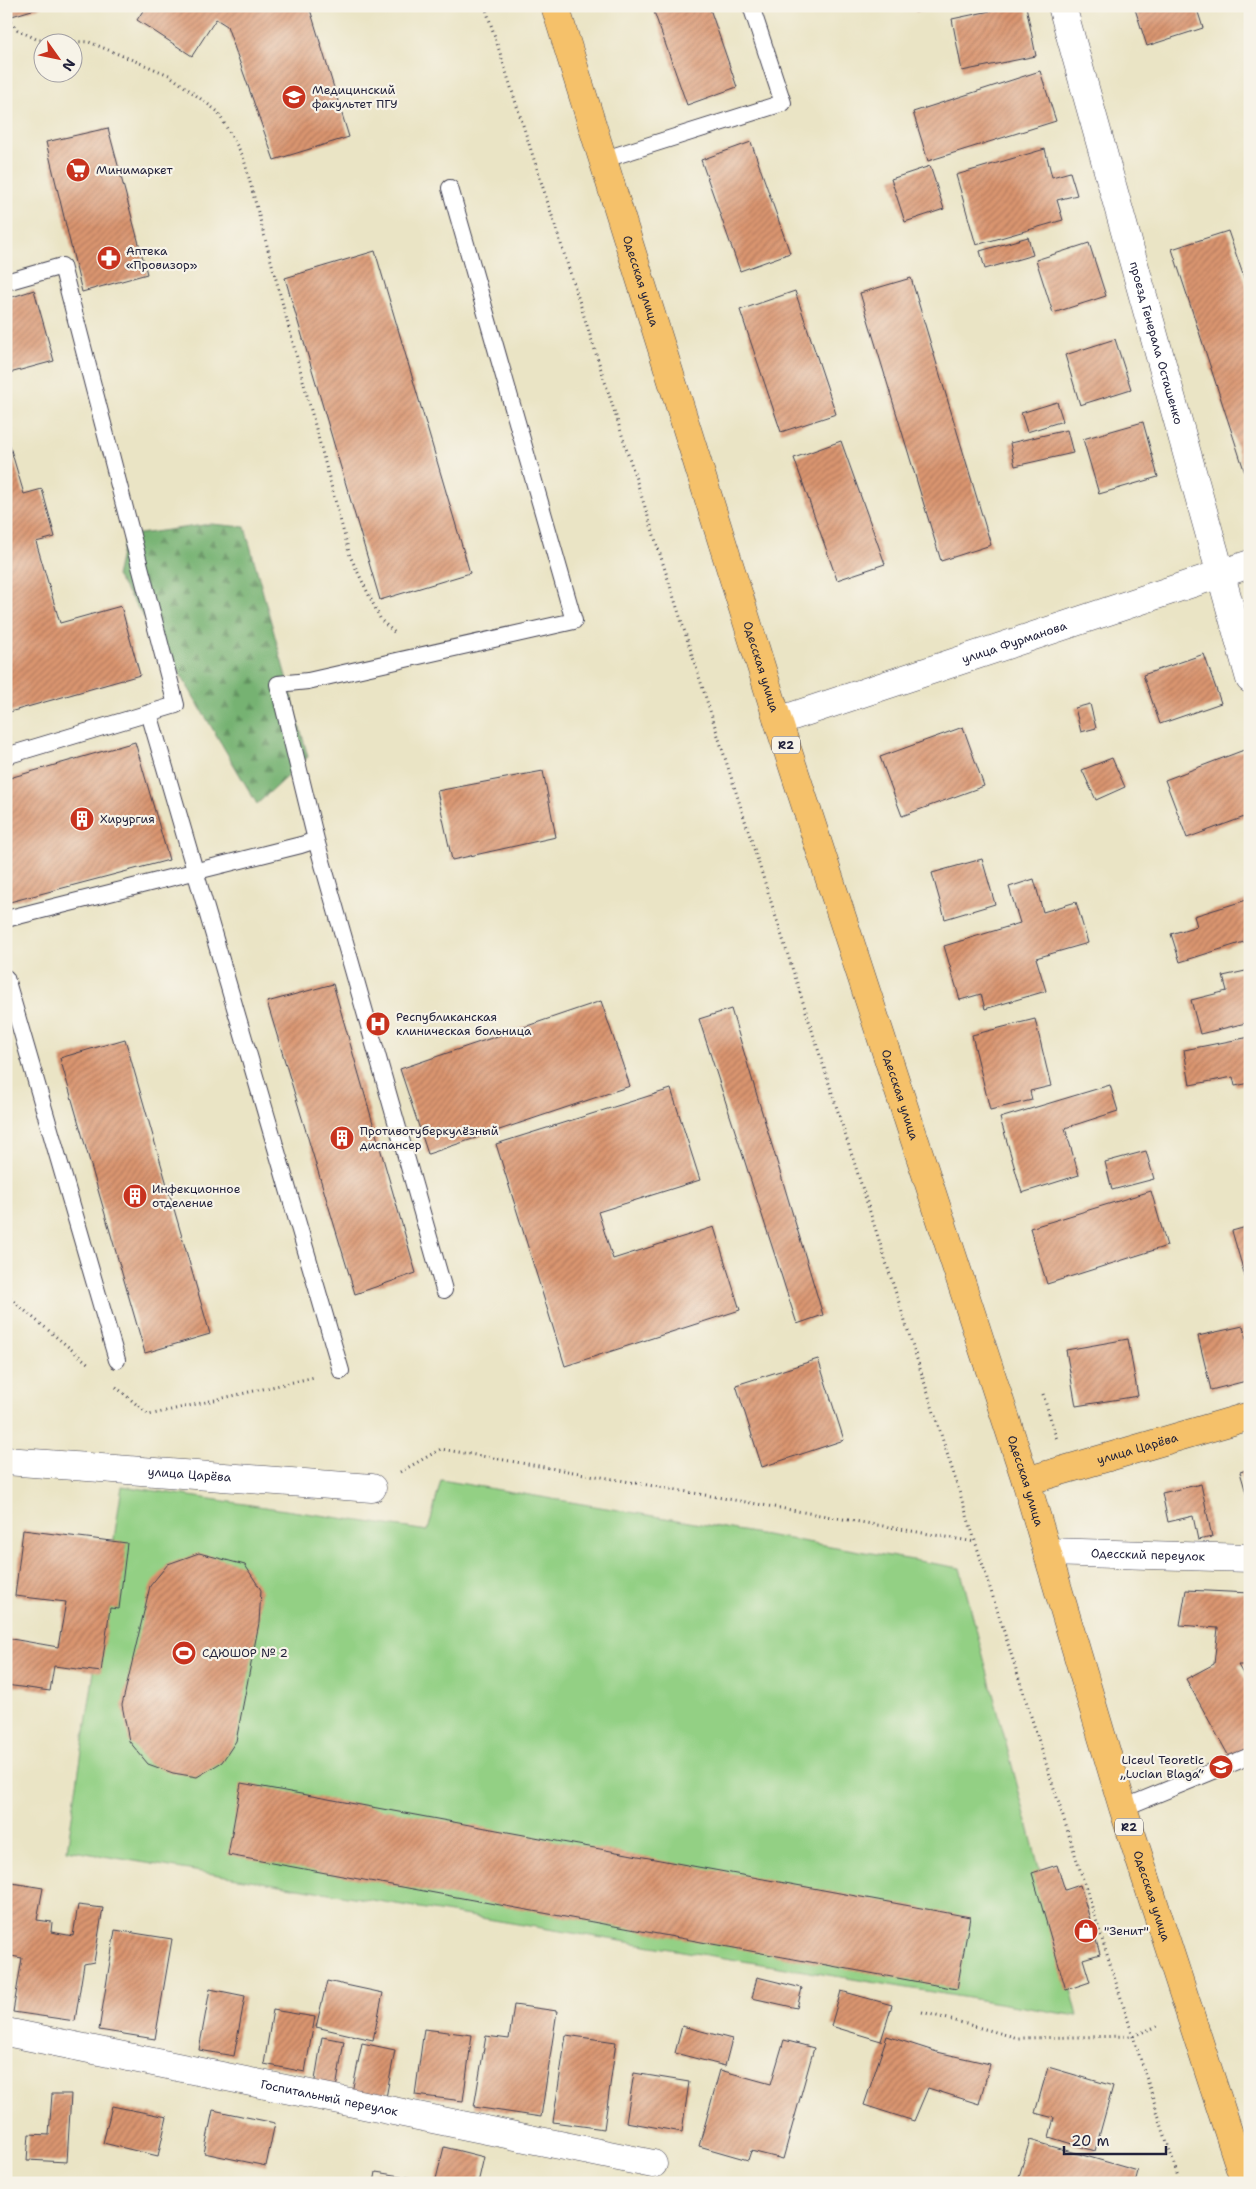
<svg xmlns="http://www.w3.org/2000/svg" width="1256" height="2189" font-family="'Shantell Sans',sans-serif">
<defs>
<pattern id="forest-firs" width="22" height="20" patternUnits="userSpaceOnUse" patternTransform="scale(1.25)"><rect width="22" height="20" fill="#76b272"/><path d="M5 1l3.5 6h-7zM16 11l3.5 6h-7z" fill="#60905f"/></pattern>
<pattern id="building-hatch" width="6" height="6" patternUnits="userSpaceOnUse" patternTransform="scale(1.25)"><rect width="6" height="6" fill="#da9570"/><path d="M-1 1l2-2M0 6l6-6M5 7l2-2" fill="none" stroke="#b0795d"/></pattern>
</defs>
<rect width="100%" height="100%" fill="#f7f3e8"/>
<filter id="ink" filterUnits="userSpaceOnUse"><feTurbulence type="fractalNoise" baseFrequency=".02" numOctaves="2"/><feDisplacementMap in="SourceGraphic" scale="10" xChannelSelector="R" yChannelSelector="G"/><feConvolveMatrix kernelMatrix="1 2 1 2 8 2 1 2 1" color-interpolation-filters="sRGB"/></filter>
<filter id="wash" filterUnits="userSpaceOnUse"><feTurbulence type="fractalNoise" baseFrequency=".0096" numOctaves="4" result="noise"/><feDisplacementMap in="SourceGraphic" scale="20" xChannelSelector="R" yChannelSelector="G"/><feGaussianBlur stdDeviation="1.12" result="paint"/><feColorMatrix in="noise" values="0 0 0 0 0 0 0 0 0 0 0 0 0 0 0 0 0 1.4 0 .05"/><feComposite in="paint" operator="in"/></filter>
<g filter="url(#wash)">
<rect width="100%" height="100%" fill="#eae4c5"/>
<path fill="url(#forest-firs)" stroke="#4c6a56" d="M211,524l34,3 63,230 -51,47 -94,-159 -47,-69 9,-40z"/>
<path fill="#93d084" stroke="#5a7960" d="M441,1480l519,88 118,448 -1011,-166 55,-364 306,45z"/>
<g id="blocks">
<path fill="url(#building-hatch)" d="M10,6h32v1l-30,9z
M146,6h163l40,131 -75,23 -47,-134 -11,-7 -24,37 -55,-36z
M652,6h57l28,81 -50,18z
M914,6h26v1l-25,5z
M1014,6h12l10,50 -74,15 -10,-52z
M1134,6h62l7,22 -56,18z
M1040,71l16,50 -128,40 -15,-49z
M108,128l39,146 -65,18 -36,-150z
M751,142l39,111 -50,18 -39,-111z
M1045,149l7,28 18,-5 7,23 -20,5 6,20 -87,25 -20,-70z
M930,166l14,43 -39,13 -14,-43z
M1228,231l22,64v176l-5,2 -73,-224z
M1028,237l5,18 -48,14 -5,-18z
M1089,243l17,53 -53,17 -17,-53z
M375,251l95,322 -90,27 -95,-322z
M911,278l80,267 -50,16 -81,-268z
M34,290l20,71 -48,13v-75z
M795,291l41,123 -55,18 -41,-122z
M1115,339l16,50 -51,16 -15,-50z
M1057,402l6,19 -36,11 -6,-19z
M1143,422l15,55 -59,17 -16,-55z
M1067,430l6,23 -58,13 -5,-23z
M6,433l18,61 18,-5 13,48 -19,5 24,81 61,-17 19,69 -134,38z
M841,441l44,123 -48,16 -43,-122z
M1204,654l17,49 -61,21 -17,-49z
M1090,704l6,24 -15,4 -6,-24z
M963,727l21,59 -82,30 -22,-59z
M135,742l34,118 -163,43v-124z
M1244,750l6,14v51l-63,23 -22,-58z
M1112,758l13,29 -29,13 -14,-30z
M543,771l13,66 -104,23 -15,-69z
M982,859l13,45 -50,15 -13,-46z
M1034,879l9,33 33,-10 12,41 -52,15 10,33 -61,18 -4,-15 -21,6 -16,-54 76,-23 -11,-36z
M1250,899v41l-70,22 -9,-28 26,-8 -3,-10z
M1250,970v52l-50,12 -9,-34 36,-9 -4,-15z
M333,984l83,289 -61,21 -88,-292z
M601,1001l29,85 -202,68 -28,-85z
M731,1009l92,306 -26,9 -98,-305z
M1035,1019l16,67 -21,5 2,9 -42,10 -18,-75z
M1250,1037v46l-15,3 -2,-9 -43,8 -6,-35z
M125,1039l85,295 -65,19 -85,-295z
M1110,1085l8,26 -53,17 14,47 -57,18 -22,-75z
M671,1089l29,91 -102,32 15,47 101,-32 26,83 -175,56 -69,-222z
M1146,1151l8,28 -42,11 -7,-28z
M1151,1191l16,55 -120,38 -17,-56z
M1250,1226v63l-1,1 -17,-59z
M1243,1326l7,29v25l-39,10 -13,-54z
M1128,1339l10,57 -62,10 -10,-56z
M818,1359l26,81 -82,27 -26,-82z
M1250,1469v34h-1l-9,-31z
M1201,1484l11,53 -14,3 -5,-24 -25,6 -6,-29z
M23,1530l104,13 -8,66 -9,-1 -9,64 -47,-6 -4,25 -44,-6v-47l52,9 8,-45 -51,-6z
M199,1553l46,12 16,25 -2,33 -23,118 -14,21 -25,15 -24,-4 -25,-9 -19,-23 -7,-36 28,-119 18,-22z
M1186,1590l64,3v43l-5,29h-7l12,21v66l-18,10 -46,-83 28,-15 4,-36 -38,-3z
M241,1783l729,134 -13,72 -729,-134z
M1057,1865l8,25 15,-5 20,69 -17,5 7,23 -24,8 -34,-117z
M6,1882l37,6 -6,32 15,2 -1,10 22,4 5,-31 25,3 -9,54 -10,2 -9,57 -62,-9 9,-54 -16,-3z
M115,1930l57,9 -17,100 -56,-9z
M757,1977l45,11 -5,20 -45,-10z
M327,1981l56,12 -10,47 -57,-13z
M210,1989l35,7 -11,60 -35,-6z
M841,1991l51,14 -11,36 -50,-15z
M514,2005l43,6 -16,106 -67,-10 12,-71 23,3z
M273,2010l42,7 -10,55 -41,-8z
M682,2026l50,13 -7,27 -50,-13z
M424,2029l48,6 -9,66 -48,-6z
M566,2035l50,7 -12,87 -51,-7z
M887,2036l50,16 53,12 -11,40 -51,-16 -14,33 -50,-16z
M322,2037l22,4 -8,48 -22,-3z
M784,2040l30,8 -31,111 -32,-8 -3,9 -49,-14 21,-76 51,14z
M362,2043l33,7 -10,53 -34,-6z
M1048,2067l65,19 -18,65 -46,-14 5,-19 -19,-5z
M634,2073l55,9 -7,50 -56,-10z
M52,2094h19l-4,68 -40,-2 2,-26 20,1z
M112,2106l55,11 -9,39 -55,-13z
M213,2110l62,13 -9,43 -62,-13z
M1030,2140l108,31 -3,12h-118z
M444,2147l40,10 -6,26h-43z
M376,2172l36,6 -1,5h-37z"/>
</g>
</g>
<g filter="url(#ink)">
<use href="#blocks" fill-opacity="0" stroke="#403f50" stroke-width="1"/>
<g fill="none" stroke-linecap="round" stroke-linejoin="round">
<defs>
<path id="lane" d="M602,160l181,-57 -32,-97
M6,282l56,-16 114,439 -170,51
M149,713l192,658
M316,840l128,450
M6,919l295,-74 15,-5 -38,-156 30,-3 266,-60 -124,-433
M6,978l111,382
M1123,1808l127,-52"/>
<g id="street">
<path id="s1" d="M1062,6l188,673"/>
<path id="s2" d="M778,721l472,-157"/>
<path id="s3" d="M6,1461l366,27"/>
<path id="s4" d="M1047,1552l203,6"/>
<path id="s5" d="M6,2032l647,132"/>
</g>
<g id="primary">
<path id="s6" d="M555,6l223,715 248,760 97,327 122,375"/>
<path id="s7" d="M1026,1481l224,-65"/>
</g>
</defs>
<use href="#lane" stroke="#403f50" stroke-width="18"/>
<use href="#street" stroke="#403f50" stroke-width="29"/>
<use href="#primary" stroke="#403f50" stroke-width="29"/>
<path stroke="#403f50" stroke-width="3" stroke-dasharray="1 4" stroke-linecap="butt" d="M485,6l695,2177
M6,13l10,16 22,11 51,2 80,33 48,36 26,45 107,400 31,64 15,14
M6,1295l84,70
M116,1387l33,28 166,-38
M1043,1394l14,46
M400,1472l41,-23 534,93
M922,2012l96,26 115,-2 27,-11"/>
<use href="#lane" stroke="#fff" stroke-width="16"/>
<use href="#street" stroke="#fff" stroke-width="28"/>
<use href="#primary" stroke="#f5c16b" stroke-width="28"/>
</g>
</g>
<defs>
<symbol id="university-disc" viewBox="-11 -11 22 22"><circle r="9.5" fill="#c8321e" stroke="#f7f3e8"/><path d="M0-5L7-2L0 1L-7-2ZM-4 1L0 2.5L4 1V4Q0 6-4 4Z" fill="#fff"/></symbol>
<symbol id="supermarket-disc" viewBox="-11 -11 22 22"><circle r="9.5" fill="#c8321e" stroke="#f7f3e8"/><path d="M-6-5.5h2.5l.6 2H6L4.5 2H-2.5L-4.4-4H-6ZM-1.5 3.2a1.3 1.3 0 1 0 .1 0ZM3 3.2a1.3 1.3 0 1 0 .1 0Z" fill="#fff"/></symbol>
<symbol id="pharmacy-disc" viewBox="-11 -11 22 22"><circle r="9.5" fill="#c8321e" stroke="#f7f3e8"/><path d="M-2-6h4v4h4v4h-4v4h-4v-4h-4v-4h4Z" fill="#fff"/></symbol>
<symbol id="building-disc" viewBox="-11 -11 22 22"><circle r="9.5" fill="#c8321e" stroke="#f7f3e8"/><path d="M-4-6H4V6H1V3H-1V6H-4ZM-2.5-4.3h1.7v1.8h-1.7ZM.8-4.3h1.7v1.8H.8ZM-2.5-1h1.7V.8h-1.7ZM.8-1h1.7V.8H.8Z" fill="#fff"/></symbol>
<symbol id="hospital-disc" viewBox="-11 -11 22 22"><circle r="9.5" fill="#c8321e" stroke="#f7f3e8"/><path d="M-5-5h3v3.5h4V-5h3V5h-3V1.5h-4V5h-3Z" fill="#fff"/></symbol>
<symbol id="stadium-disc" viewBox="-11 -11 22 22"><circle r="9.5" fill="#c8321e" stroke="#f7f3e8"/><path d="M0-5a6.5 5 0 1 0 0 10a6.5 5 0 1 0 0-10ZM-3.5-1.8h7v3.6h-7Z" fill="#fff"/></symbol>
<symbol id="school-disc" viewBox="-11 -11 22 22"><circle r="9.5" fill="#c8321e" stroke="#f7f3e8"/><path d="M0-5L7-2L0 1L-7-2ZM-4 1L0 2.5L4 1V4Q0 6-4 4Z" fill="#fff"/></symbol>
<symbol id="shop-disc" viewBox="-11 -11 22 22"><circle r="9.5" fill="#c8321e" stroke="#f7f3e8"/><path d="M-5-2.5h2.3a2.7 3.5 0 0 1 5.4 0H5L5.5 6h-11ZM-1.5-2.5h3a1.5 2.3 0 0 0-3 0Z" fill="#fff"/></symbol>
</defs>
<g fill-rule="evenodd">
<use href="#university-disc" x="280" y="83" width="28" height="28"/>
<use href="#supermarket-disc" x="64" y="156" width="28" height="28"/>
<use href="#pharmacy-disc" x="95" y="244" width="28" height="28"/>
<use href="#building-disc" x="68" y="805" width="28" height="28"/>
<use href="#hospital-disc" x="364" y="1010" width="28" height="28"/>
<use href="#building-disc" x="328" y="1124" width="28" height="28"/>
<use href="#building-disc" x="121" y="1182" width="28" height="28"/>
<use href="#stadium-disc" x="170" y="1639" width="28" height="28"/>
<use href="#school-disc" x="1207" y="1753" width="28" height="28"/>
<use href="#shop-disc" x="1072" y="1917" width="28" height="28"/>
</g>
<g text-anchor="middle" stroke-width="4.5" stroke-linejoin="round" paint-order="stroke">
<g fill="#f7f3e8" stroke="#62616f" stroke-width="1">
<rect x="772" y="736.5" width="28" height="17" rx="4"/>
<rect x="1115" y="1818.5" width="28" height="17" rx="4"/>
</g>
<g font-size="11" font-weight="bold" fill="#22223b">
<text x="786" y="749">R2</text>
<text x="1129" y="1831">R2</text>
</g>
<g font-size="12" fill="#22223b" stroke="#f7f3e8" text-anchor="start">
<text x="312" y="94">Медицинский<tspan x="312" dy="14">факультет ПГУ</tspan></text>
<text x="96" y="174">Минимаркет</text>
<text x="126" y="255">Аптека<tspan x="126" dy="14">«Провизор»</tspan></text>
<text x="100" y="823">Хирургия</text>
<text x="396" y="1021">Республиканская<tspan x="396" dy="14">клиническая больница</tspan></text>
<text x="360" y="1135">Противотуберкулёзный<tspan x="360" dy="14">диспансер</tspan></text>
<text x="152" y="1193">Инфекционное<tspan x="152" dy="14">отделение</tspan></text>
<text x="202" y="1657">СДЮШОР № 2</text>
<text x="1204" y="1764" text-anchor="end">Liceul Teoretic<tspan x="1204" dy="14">„Lucian Blaga“</tspan></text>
<text x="1104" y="1935">"Зенит"</text>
</g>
<g font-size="12" fill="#22223b" stroke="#f7f3e8">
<text dy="4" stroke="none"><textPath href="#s6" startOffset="288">Одесская улица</textPath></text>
<text dy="4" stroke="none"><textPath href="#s1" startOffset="350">проезд Генерала Осташенко</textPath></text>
<text dy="4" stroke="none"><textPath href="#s2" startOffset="249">улица Фурманова</textPath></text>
<text dy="4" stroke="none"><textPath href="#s6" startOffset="692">Одесская улица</textPath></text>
<text dy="4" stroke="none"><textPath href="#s6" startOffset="1142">Одесская улица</textPath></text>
<text dy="4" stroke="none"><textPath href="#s7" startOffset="116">улица Царёва</textPath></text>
<text dy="4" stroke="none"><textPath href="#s3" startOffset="184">улица Царёва</textPath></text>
<text dy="4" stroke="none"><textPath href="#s6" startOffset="1548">Одесская улица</textPath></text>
<text dy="4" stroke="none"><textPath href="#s4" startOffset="101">Одесский переулок</textPath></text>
<text dy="4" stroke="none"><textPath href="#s6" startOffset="1982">Одесская улица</textPath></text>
<text dy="4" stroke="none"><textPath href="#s5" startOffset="330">Госпитальный переулок</textPath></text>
</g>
</g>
<rect width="1256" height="2189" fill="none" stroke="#f7f3e8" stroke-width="25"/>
<g transform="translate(58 58) rotate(123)"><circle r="24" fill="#f7f3e8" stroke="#a29fa3"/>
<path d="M0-4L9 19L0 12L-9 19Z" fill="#c8321e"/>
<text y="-8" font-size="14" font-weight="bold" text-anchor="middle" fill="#22223b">N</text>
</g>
<path d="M1064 2146v8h102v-8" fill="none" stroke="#22223b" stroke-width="2.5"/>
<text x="1071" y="2146" font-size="15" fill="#22223b" stroke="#f7f3e8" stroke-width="4" paint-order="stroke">20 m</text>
</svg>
